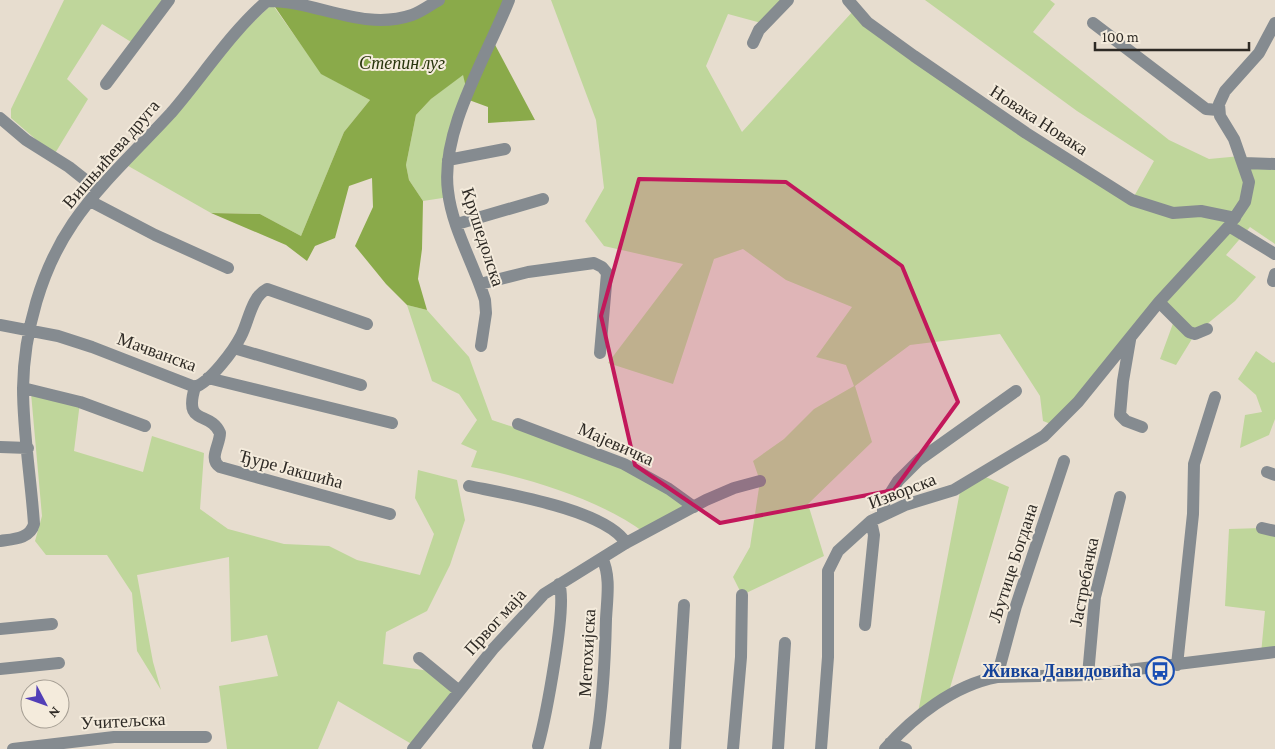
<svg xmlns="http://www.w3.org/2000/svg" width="1275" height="749" font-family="'Crimson Pro',serif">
<rect width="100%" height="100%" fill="#e7ddcf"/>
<path fill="#bfd69b" d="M64,0h105l-33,45 -34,-21 -35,55 21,20 -34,56 -43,-37v-9z
M551,0h237l-23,24 -37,-10 -22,52 36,66 113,-123 277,191 22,-39 -77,-50 -152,-111h125l5,4 -22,28 136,108 40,19 32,-3 34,8v80l-25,-17 -24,28 30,22 -21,24 -40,33 -19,31 -16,-6 15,-41 -16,-16 -103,124 -13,-5 -3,-25 -40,-62 -90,11 -55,41 17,56 -64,62 16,52 -82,39 -9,-18 17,-30 10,-66 -7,-20 31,-22 30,-30 40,-23 -8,-21 -30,-8 36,-50 -66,-27 -43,-31 -29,10 -41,125 -65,-21 75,-99 -79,-18 -19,-25 19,-33 -8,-68z
M272,4l50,70 48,26 -26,32 -43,104 -41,-22 -49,-1 -88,-50 87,-100z
M463,74l5,19 -7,14 -12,90 -26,4 -14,-21 -3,-15 10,-50 15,-16z
M407,305l20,5 42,47 23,63 132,44 70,43 -49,26c-46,-34 -118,-56 -174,-66l6,-16 -16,-7 16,-24 -18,-26 -27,-13z
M1256,351l17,12 2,-1v57l-6,16 -29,13 5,-33 17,-3 -6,-17 -18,-16z
M31,393l49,9 -6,49 69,21 9,-36 52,17 -4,56 28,20 56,15 45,2 28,14 63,15 14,-41 -19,-36 3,-28 39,10 8,40 -15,45 -23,46 -41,21 -3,32 53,8 23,19 -44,55 -77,-45 -20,48h-91l-8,-63 59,-10 -11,-41 -36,7 -2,-85 -92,18 16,87 8,28 -24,-39 -5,-58 -25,-38h-61l-11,-14 7,-25z
M981,475l28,12 -62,211 -30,20 44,-232z
M1262,528l13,3v121l-14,2 4,-43 -40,-5 4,-77z"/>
<path fill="#8aaa4a" d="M439,0h70l-16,41 42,79 -47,3v-16l-19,-7 -6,-25 -32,24 -15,16 -10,50 3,15 14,21 -1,48 -4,30 9,31 -20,-5 -21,-21 -31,-38 18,-39 -1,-29 -23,8 -14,52 -20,8 -8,15 -21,-16 -75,-32 49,1 41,22 43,-104 26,-32 -49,-26 -48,-70 109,16z"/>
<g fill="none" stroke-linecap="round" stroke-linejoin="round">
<path stroke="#858b90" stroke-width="12" d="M848,0l19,22 47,34 112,77 106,67 41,13 28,-2 34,7
M267,1c49,-1 95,31 145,14 9,-3 18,-10 27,-15
M1093,23l113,86 12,1
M753,43l6,-13 29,-30
M106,84l63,-84
M0,118l26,22 43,27 29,23
M448,160l57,-11
M1244,163l31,1
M90,201l65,34 73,33
M457,224l86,-25
M1229,226l46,28
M1273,281l2,-7
M480,284l48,-12 66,-9 8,4 5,6 -7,80
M1159,302l30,30 6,2 12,-5
M0,325l58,11 34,11 103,40c15,-5 39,-37 46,-51 8,-15 10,-39 26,-47l100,35
M1130,340l-7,41 -3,34 6,6 16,6
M481,346l5,-33 -1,-13c-11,-36 -33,-72 -37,-109 -8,-61 39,-135 61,-191
M234,348l127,37
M208,378l184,45
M195,387c-12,40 15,23 25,46 0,12 -12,26 0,34l170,47
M23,388l57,14 65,24
M518,424l106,40 45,25 25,18
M0,447l28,1
M1267,472l8,3
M469,486c38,8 137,24 157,57
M883,514v-9l3,-5 12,-19 21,-21 97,-69
M1262,528l13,3
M0,541c13,-2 30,-2 34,-17 -3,-45 -11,-91 -11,-136 1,-57 18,-118 50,-165 28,-41 65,-74 98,-110 32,-37 59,-80 96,-112
M865,625l9,-90 -3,-14
M0,629l52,-5
M419,658l40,33
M1177,665l16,-151 1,-50 21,-67
M0,669l59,-6
M1088,675l7,-78 25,-100
M997,677l19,-71 48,-145
M890,743l16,6
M538,746c7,-26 30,-142 21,-162
M13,749l101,-12h92
M413,749l80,-100 51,-55 82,-51 80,-43 28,-12 26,-7
M595,749c8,-43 10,-86 11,-130 1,-20 5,-43 -4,-61
M675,749l9,-144
M733,749l8,-92 1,-62
M778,749l7,-106
M821,749l7,-92v-86l10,-20 33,-30 34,-16 49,-15 90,-54 34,-34 81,-100 70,-76 16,-24 4,-20 -15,-43 -14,-23 -1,-12 6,-13 34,-38 16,-30
M885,749c28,-32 69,-64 112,-72l91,-2 187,-23"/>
</g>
<path fill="#c2185b" fill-opacity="0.2" stroke="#c2185b" stroke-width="4" stroke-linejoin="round" d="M639,179l147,3 116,84 56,136 -64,88 -174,33 -85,-58 -34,-149z"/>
<defs>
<symbol id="bus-ring" viewBox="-11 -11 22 22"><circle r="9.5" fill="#f4ebdc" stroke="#1a4fb4" stroke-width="1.5"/><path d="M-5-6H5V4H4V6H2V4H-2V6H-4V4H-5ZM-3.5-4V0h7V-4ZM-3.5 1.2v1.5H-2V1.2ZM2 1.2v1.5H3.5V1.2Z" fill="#1a4fb4"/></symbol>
</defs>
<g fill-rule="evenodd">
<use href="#bus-ring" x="1144" y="655" width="32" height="32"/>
</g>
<g text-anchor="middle" stroke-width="4" stroke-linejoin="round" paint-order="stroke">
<g font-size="18" font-style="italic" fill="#28350c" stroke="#f4ebdc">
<text x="402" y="69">Степин луг</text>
</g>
<g font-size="18" fill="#2e2a25" stroke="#f4ebdc">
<text transform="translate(1039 120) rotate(33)" y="6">Новака Новака</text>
<text transform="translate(111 154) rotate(-49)" y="6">Вишњићева друга</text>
<text transform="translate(483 237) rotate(72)" y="6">Крушедолска</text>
<text transform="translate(157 352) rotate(20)" y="6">Мачванска</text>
<text transform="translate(616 444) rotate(24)" y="6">Мајевичка</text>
<text transform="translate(291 469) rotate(15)" y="6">Ђуре Јакшића</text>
<text transform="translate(902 491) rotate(-21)" y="6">Изворска</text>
<text transform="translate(1013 563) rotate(-72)" y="6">Љутице Богдана</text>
<text transform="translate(1084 582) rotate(-79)" y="6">Јастребачка</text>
<text transform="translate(495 622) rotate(-48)" y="6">Првог маја</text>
<text transform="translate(587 653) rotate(-87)" y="6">Метохијска</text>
<text transform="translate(123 721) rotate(-3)" y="6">Учитељска</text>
</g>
<g font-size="18" font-weight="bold" fill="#164399" stroke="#f4ebdc" text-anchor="end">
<text x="1141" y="677">Живка Давидовића</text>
</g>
</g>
<g transform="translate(45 704) rotate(131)"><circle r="24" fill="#f4ebdc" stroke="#a59e93"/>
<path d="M0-4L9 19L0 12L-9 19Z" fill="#523fb7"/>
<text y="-8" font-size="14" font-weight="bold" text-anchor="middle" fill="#2e2a25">N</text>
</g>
<path d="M1095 42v8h154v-8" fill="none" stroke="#2e2a25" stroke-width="2.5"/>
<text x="1102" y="42" font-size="15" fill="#2e2a25" stroke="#f4ebdc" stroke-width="4" paint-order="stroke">100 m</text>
</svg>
